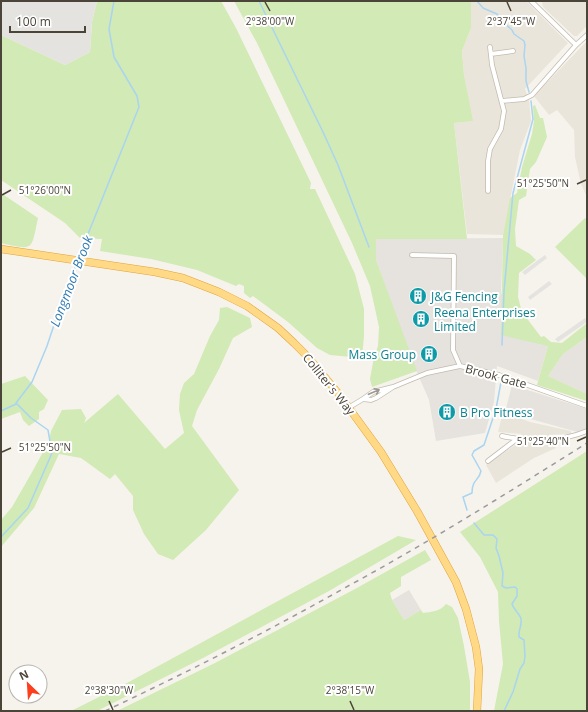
<svg xmlns="http://www.w3.org/2000/svg" width="588" height="712" font-family="'Open Sans',sans-serif">
	<style>
		.residential { fill: #eae5da }
		.industrial { fill: #e6e2dd }
		.green { fill: #d2eab5 }
		.parking { fill: #e5e3e0 }
		.lines { fill: none; stroke-linecap: round; stroke-linejoin: round }
		.stream { stroke: #a9d4f2; stroke-width: 1.5 }
		.minor-casing { stroke: #c2bbae; stroke-width: 5.5 }
		.trunk-casing { stroke: #e0a43c; stroke-width: 8 }
		.minor { stroke: #fff; stroke-width: 4 }
		.trunk { stroke: #ffd985; stroke-width: 7 }
		.rail { stroke: #9a9a9a; stroke-width: 1.5; stroke-dasharray: 5 5; stroke-linecap: butt }
		.oneway { stroke: #9c9892 }
		.ticks { fill: none; stroke: #4b4439; stroke-width: 1.5 }
		.labels { text-anchor: middle; dominant-baseline: central; stroke-width: 4; stroke-linejoin: round; paint-order: stroke }
		.culture-label { font-size: 12px; fill: #0d838f; stroke: #fff; text-anchor: start }
		.street-label { font-size: 12px; fill: #4b4439; stroke: #fff }
		.water-label { font-size: 13px; font-style: italic; fill: #2e7ab2; stroke: #fff }
		.ticks-label { font-size: 10px; text-anchor: middle; fill: #4b4439; stroke: #fff; stroke-width: 4; stroke-linejoin: round; paint-order: stroke }
	</style>
	<rect width="100%" height="100%" fill="#f6f3ec"/>
	<path class="residential" d="M471,1H526L568,43L525,89L529,100L531,121L520,150L503,235L467,234L454,123L472,121L464,75L462,51L471,28Z
		M543,1H587V26L577,36H574L543,7L542,2Z
		M587,41V197L581,184L575,157L574,130L557,110L549,115L534,96Z
		M503,412L530,422L571,431V434L550,435L556,448L534,458L496,483L486,465L521,441V434L498,432Z"/>
	<path class="industrial" d="M503,238L501,293L548,346L538,381L497,366L494,402L485,433L436,441L429,400L412,361L376,260V239Z
		M587,337V394L548,376L563,354Z
		M512,385L587,409V430L581,433L505,412Z
		M409,590L421,610L404,620L392,600Z"/>
	<path class="green" d="M97,1H221L236,28L311,183L310,189H315L355,274L364,309V336L362,358L330,355L317,348L288,322L253,296L250,298L244,293V286L239,284L236,286L197,270L151,259L100,251L102,239L80,238L65,223L1,180V35L65,65L90,52L92,22Z
		M234,1H471V28L462,51L464,75L473,121L454,123L467,239H376V260L417,371L372,387L370,379L374,357L378,346L379,327L370,286L352,243L257,43Z
		M535,105L540,118H543L547,137L536,162L530,169L526,196L519,200L515,229L516,246L530,254L536,260L519,273L518,297L522,312L541,337L544,336L551,342L562,343L587,323V337L563,354L548,376L587,394V401L537,385L548,346L501,335L503,235L510,198L517,193L522,167L532,134L534,121L533,106Z
		M1,193L38,218C31,250 35,251 1,243Z
		M585,218L587,220V279L555,247Z
		M227,307L250,318L252,327L233,338L219,369L197,410L192,426L239,490L206,530L173,560L158,554L144,534L133,510V496L115,474L110,479L81,458L59,454L34,508L1,547V520L12,507L31,474L49,441L51,431L62,410L81,409L86,418L84,423L118,394L165,449L184,433L179,410L180,394L184,383L194,374L210,336L219,320L220,308Z
		M25,376L48,400L44,409L39,412V419L29,426L23,420L20,412L1,419V384Z
		M587,451V711H494L503,664L499,621L498,592L480,557L460,532Z
		M398,536L416,540L329,591L203,658L97,711H71L127,683Z
		M425,550L431,560L401,577V586L390,593L392,600L404,620L421,610L423,613C431,612 441,611 446,604L452,607L458,618L464,646L470,682V711H117L215,663L355,589Z"/>
	<path class="parking" d="M1,1H97L92,22L90,52L65,65L1,35Z
		M545,255L547,258L525,275L522,272Z
		M549,281L552,284L530,300L528,297Z
		M585,318L587,322L558,342L555,339Z"/>
	<g class="lines">
		<path class="stream" d="M259,1L323,132L338,165L369,247
			M477,1L483,8L497,14L500,19L512,30L514,34L524,41L525,45L524,56L526,68V81L529,92
			M78,259L139,107L137,96L114,57L109,29L114,1
			M502,345L504,291L513,193L533,119L531,101
			M1,411L16,404
			M467,510L463,497L472,493C472,479 479,481 481,471L472,455L474,451L484,445L496,409L501,382
			M474,523L484,535H493L497,539L496,548L499,556L503,573L502,586L506,588L515,587L517,589V596L512,604C514,610 520,614 521,619C522,626 518,631 519,637L524,640L525,656L524,663L520,669L513,692L504,711
			M1,537L28,508L52,453L48,430L31,418L16,403L32,382L47,346L59,310L77,262"/>
		<g class="minor-casing">
			<path id="minor" d="M531,1L576,45
				M491,54L513,51
				M502,101L524,99L532,95L576,45L587,35
				M488,191V161L490,149L501,129L504,111L492,65L490,47
				M412,255L454,256L453,350L460,366
				M393,387L373,392L363,399L371,400L376,398L393,387L427,373L460,366L499,375L587,406
				M348,408L363,399
				M502,436C529,442 561,442 587,431
				M488,461L517,439"/>
		</g>
		<g class="trunk-casing">
			<path id="trunk" d="M1,249L155,272L183,278L219,292L247,306L278,328L294,343L307,356L338,393L381,452L417,511L456,582L466,609L476,647L479,669L477,711"/>
		</g>
		<use href="#minor" class="minor"/>
		<use href="#trunk" class="trunk"/>
		<path class="rail" d="M105,711C188,672 270,630 350,585C431,541 509,492 587,443"/>
	</g>
	<defs><path id="oneway-shaft" d="M-6 0H5M1.5-3L5.5 0L1.5 3" fill="none" stroke-width="1.6" stroke-linecap="round" stroke-linejoin="round"/></defs>
	<use class="oneway" href="#oneway-shaft" transform="translate(374 392) rotate(-23)"/>
	<path class="ticks" d="M265,2L270,11M507,2L511,11M577,184L586,180M2,195L11,190M577,441L586,437M2,452L11,448M109,701L113,710M350,701L354,710"/>
	<defs>
		<g id="building-disc" transform="scale(0.9)"><circle r="9.5" fill="#0f9aa8" stroke="#fff"/><path d="M-4-6H4V6H1V3H-1V6H-4ZM-2.5-4.3h1.7v1.8h-1.7ZM.8-4.3h1.7v1.8H.8ZM-2.5-1h1.7V.8h-1.7ZM.8-1h1.7V.8H.8Z" fill="#fff"/></g>
	</defs>
	<g fill-rule="evenodd">
		<use href="#building-disc" x="418" y="296"/>
		<use href="#building-disc" x="421" y="319"/>
		<use href="#building-disc" x="429" y="354"/>
		<use href="#building-disc" x="447" y="412"/>
	</g>
	<g class="labels">
		<g class="culture-label">
			<text x="431" y="296">J&amp;G Fencing</text>
			<text x="434" y="312">Reena Enterprises<tspan x="434" dy="14">Limited</tspan></text>
			<text x="416" y="354" text-anchor="end">Mass Group</text>
			<text x="460" y="412">B Pro Fitness</text>
		</g>
		<g class="street-label">
			<text transform="translate(496 376) rotate(15)">Brook Gate</text>
			<text transform="translate(329 384) rotate(51)">Colliter's Way</text>
		</g>
		<g class="water-label">
			<text transform="translate(71 281) rotate(-69)">Longmoor Brook</text>
		</g>
	</g>
	<g class="ticks-label">
		<text x="270" y="25">2°38'00"W</text>
		<text x="511" y="25">2°37'45"W</text>
		<text x="543" y="187">51°25'50"N</text>
		<text x="45" y="194">51°26'00"N</text>
		<text x="543" y="445">51°25'40"N</text>
		<text x="45" y="451">51°25'50"N</text>
		<text x="109" y="694">2°38'30"W</text>
		<text x="350" y="694">2°38'15"W</text>
	</g>
	<rect width="588" height="712" fill="none" stroke="#4b4439" stroke-width="4"/>
	<g transform="translate(28 684) rotate(335)"><circle r="19" fill="#ffffff" stroke="#b7b4b0"/>
	<path d="M0-3L7 15L0 10L-7 15Z" fill="#fc3f1d"/>
	<text y="-6" font-size="11" font-weight="bold" text-anchor="middle" fill="#4b4439">N</text>
	</g>
	<path d="M10 26v6h75v-6" fill="none" stroke="#4b4439" stroke-width="2"/>
	<text x="16" y="26" font-size="12" fill="#4b4439" stroke="#ffffff" stroke-width="3" paint-order="stroke">100 m</text>
</svg>
